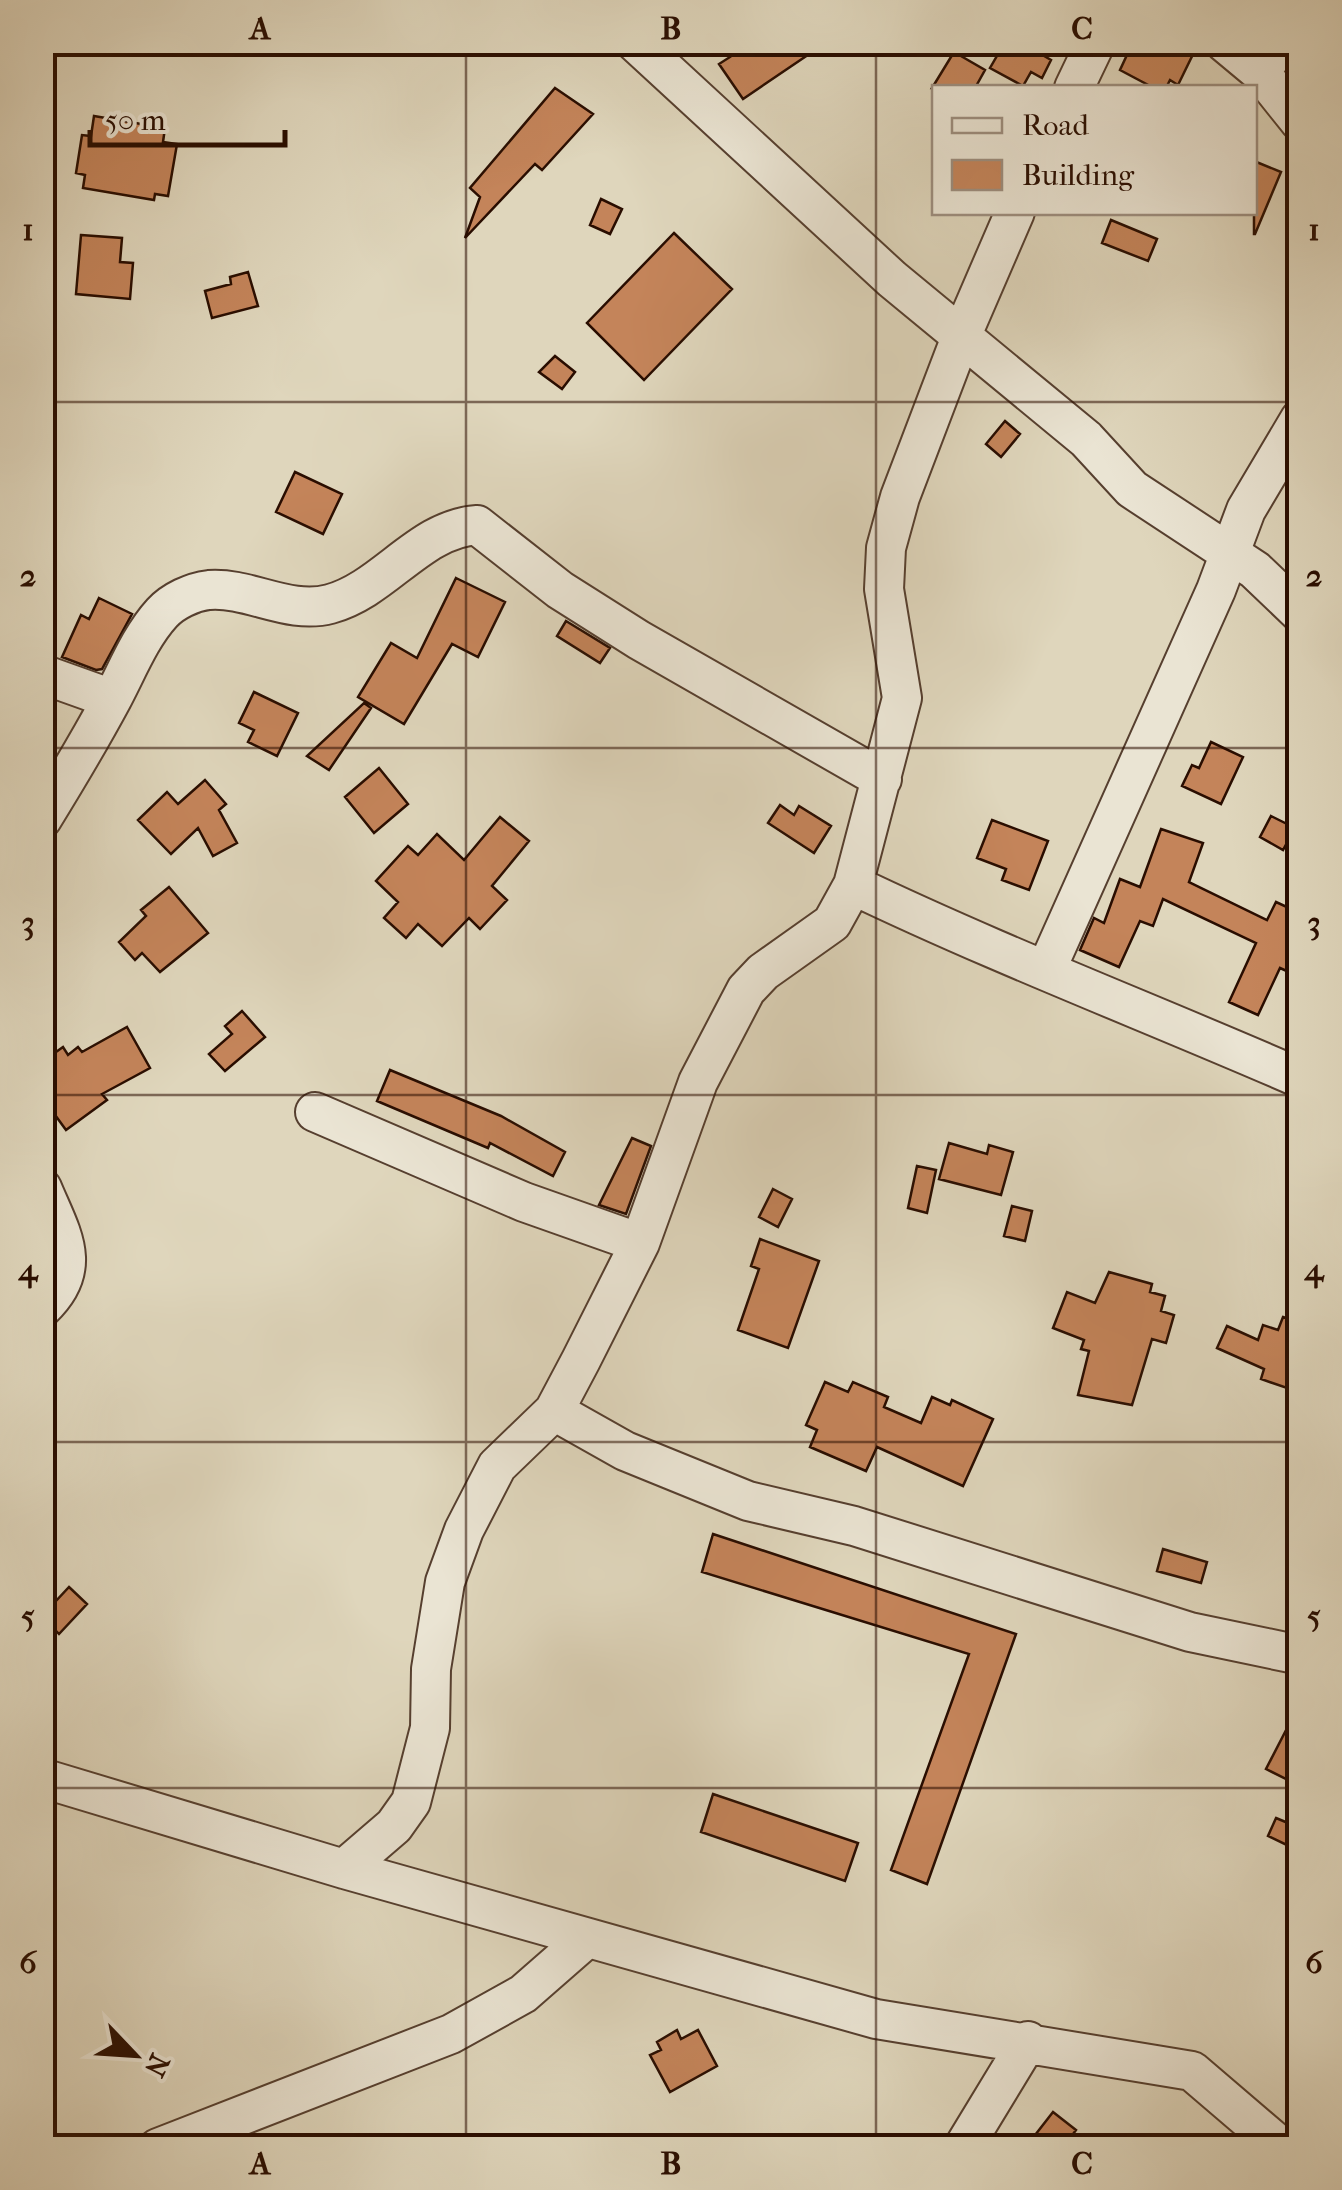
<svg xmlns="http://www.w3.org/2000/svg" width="1342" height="2190" font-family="'IM FELL French Canon',serif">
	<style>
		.building { fill: #c4845a; stroke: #290d00; stroke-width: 2.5 }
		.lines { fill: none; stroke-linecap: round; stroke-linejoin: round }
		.minor-casing { stroke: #563f2f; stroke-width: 42 }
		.minor { stroke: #eae4d3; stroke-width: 38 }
		.grid { fill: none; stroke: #290d00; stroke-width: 2.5; stroke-opacity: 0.55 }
		.neatline { fill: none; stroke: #290d00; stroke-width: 4 }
		.grid-label { font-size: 32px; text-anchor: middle; font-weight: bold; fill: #290d00 }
	</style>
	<rect width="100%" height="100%" fill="#dfd6bc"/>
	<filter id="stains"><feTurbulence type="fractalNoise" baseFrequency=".002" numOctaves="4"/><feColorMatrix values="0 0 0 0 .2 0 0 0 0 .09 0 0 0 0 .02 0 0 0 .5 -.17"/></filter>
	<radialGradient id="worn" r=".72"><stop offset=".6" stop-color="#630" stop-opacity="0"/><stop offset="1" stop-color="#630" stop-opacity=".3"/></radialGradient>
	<path class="building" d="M720,42H827L743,99L719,64L730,57Z
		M1005,42H1020L1051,60L1042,78L1031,72L1023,86L990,68Z
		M1133,42H1199L1178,85L1170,80L1166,88H1154L1120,70Z
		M954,52L985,70L975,88H932Z
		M555,88L593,114L542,170L535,164L465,238L480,197L470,188Z
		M94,116L165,128L163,142L177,144L168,196L155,194L154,200L83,188L85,175L76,173L82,135L91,136Z
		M1254,161L1281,172L1255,234H1254Z
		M601,199L622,209L610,234L590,225Z
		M1111,220L1157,239L1148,261L1102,243Z
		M674,233L732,289L644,380L587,323Z
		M81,235L122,238L120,262L133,263L130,299L76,294Z
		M248,272L258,306L212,318L205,291L231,284L230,277Z
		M555,356L575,372L562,389L539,372Z
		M1005,421L1020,434L1001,457L986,444Z
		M295,472L342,494L323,534L276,512Z
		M456,578L505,602L478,657L452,644L404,724L358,697L391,643L417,658Z
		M99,598L132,614L102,669L96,670L62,657L81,615L89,619Z
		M566,621L610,648L600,663L557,636Z
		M254,692L298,713L277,756L248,742L254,730L239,723Z
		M364,703L371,708L329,770L307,756Z
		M1211,742L1243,757L1221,804L1182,786L1192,765L1199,768Z
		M379,768L408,804L374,833L345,797Z
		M205,780L226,804L219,810L237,843L213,856L198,828L171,854L138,820L167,792L178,804Z
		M780,805L794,815L799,806L831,826L814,853L768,823Z
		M1271,816L1295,828L1283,850L1260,837Z
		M500,817L529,841L492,886L507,900L480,929L469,918L442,946L418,924L406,938L384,918L398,902L376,881L408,846L418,855L437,834L464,860Z
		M992,820L1048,841L1029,890L1002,880L1006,869L977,858Z
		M1161,829L1203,843L1189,882L1267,920L1276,902L1300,913V977L1280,968L1258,1015L1229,1002L1256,943L1163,899L1153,926L1140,921L1119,967L1080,950L1094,918L1104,923L1120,879L1140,887Z
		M169,887L208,933L160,972L142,953L135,960L119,942L146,916L141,910Z
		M242,1011L265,1037L225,1071L209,1054L232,1034L225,1026Z
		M127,1027L150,1068L102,1094L107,1100L66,1130L42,1097V1062L63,1047L68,1055L78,1047L82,1052Z
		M390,1070L501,1116L565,1152L553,1176L490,1143L488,1148L377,1101Z
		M632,1138L651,1146L626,1214L599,1205Z
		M949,1143L987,1154L989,1145L1013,1152L1001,1195L939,1179Z
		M917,1166L936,1170L927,1213L908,1208Z
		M773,1189L792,1199L778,1227L759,1217Z
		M1012,1206L1032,1211L1025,1241L1004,1236Z
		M760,1239L819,1261L788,1348L738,1330L759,1269L751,1266Z
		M1109,1272L1152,1284L1150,1292L1165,1296L1161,1311L1174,1315L1166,1343L1152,1339L1132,1405L1078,1395L1089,1351L1081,1349L1084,1340L1053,1328L1067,1292L1095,1303Z
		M1283,1317L1300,1323V1350L1287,1388L1261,1379L1264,1369L1217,1348L1227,1326L1258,1340L1263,1325L1278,1330Z
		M825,1382L848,1392L853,1382L888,1397L884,1407L921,1423L932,1397L950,1405L952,1400L993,1419L963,1486L877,1447L866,1471L810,1447L817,1430L806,1425Z
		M713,1534L1016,1634L927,1884L891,1870L969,1654L702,1572Z
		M1163,1549L1207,1562L1201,1583L1157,1571Z
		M69,1587L87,1604L59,1634L42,1616Z
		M1300,1703V1786L1266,1769Z
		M713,1794L858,1843L845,1881L701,1832Z
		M1276,1818L1300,1828L1291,1847L1268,1836Z
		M677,2030L681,2039L698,2030L717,2066L670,2092L650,2055L661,2050L657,2042Z
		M1053,2112L1076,2130L1063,2148H1025Z"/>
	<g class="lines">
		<g class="minor-casing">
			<path id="minor" d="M635,42L892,279L1086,439L1132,489L1255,570L1300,613
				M1224,42L1260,72L1300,122
				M1260,72L1282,42
				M1074,88L1096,42
				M42,674L112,699
				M42,819C66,780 90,740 112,699C127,671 140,637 162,613C173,601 192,592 209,590C250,587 288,615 330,604C385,589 419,529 477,525L560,590L639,640L882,779
				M853,885C999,955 1151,1013 1300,1078
				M1047,968L1216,590L1246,510L1300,419
				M315,1112L524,1202L640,1243
				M42,1188C61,1234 85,1267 42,1308
				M554,1411L625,1451L748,1501L854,1526L1190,1632L1300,1655
				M42,1778L344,1869L876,2019L1192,2071L1282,2148
				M344,1869L394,1826L411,1802L430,1728L431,1669L445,1582L464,1530L497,1466L554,1411L581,1360L640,1243L698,1082L746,990L763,972L832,923L853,885L902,698L884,589L886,548L900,497L961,337L1015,212
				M158,2148L451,2034L523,1994L587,1938
				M963,2148L1028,2041"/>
		</g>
		<use href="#minor" class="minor"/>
	</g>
	<path class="grid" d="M466,42V2148M876,42V2148M42,402H1300M42,748H1300M42,1095H1300M42,1442H1300M42,1788H1300"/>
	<rect width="1342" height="2190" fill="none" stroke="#dfd6bc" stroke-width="110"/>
	<rect x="932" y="85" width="325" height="130" fill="#eae4d3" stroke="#9d8e7f" stroke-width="2.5"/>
	<rect x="952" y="118" width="50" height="15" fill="#eae4d3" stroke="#9d8e7f" stroke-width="2.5"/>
	<text x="1022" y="135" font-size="30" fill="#290d00">Road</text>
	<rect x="952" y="160" width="50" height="30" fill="#c4845a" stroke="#9d8e7f" stroke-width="2.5"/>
	<text x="1022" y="185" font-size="30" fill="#290d00">Building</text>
	<g transform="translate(135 2055) rotate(115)" stroke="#eae4d3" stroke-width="8" paint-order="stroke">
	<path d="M0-8L18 38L0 25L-18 38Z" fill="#290d00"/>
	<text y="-15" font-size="28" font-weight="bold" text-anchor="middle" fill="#290d00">N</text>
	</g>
	<path d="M90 130v15h195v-15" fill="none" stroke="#290d00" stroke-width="5"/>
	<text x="105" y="130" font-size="30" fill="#290d00" stroke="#eae4d3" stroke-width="8" paint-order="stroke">50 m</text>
	<rect x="55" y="55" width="1232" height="2080" class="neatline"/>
	<g class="grid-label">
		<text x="260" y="39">A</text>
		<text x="671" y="39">B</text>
		<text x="1082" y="39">C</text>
		<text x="28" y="240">1</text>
		<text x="1314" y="240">1</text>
		<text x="28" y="586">2</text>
		<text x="1314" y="586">2</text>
		<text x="28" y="933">3</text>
		<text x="1314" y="933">3</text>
		<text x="28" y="1280">4</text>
		<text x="1314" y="1280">4</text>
		<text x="28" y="1626">5</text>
		<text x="1314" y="1626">5</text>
		<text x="28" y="1973">6</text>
		<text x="1314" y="1973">6</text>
		<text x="260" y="2174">A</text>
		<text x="671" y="2174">B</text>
		<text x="1082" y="2174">C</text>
	</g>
	<rect width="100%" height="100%" filter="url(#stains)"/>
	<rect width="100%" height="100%" fill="url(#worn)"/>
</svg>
